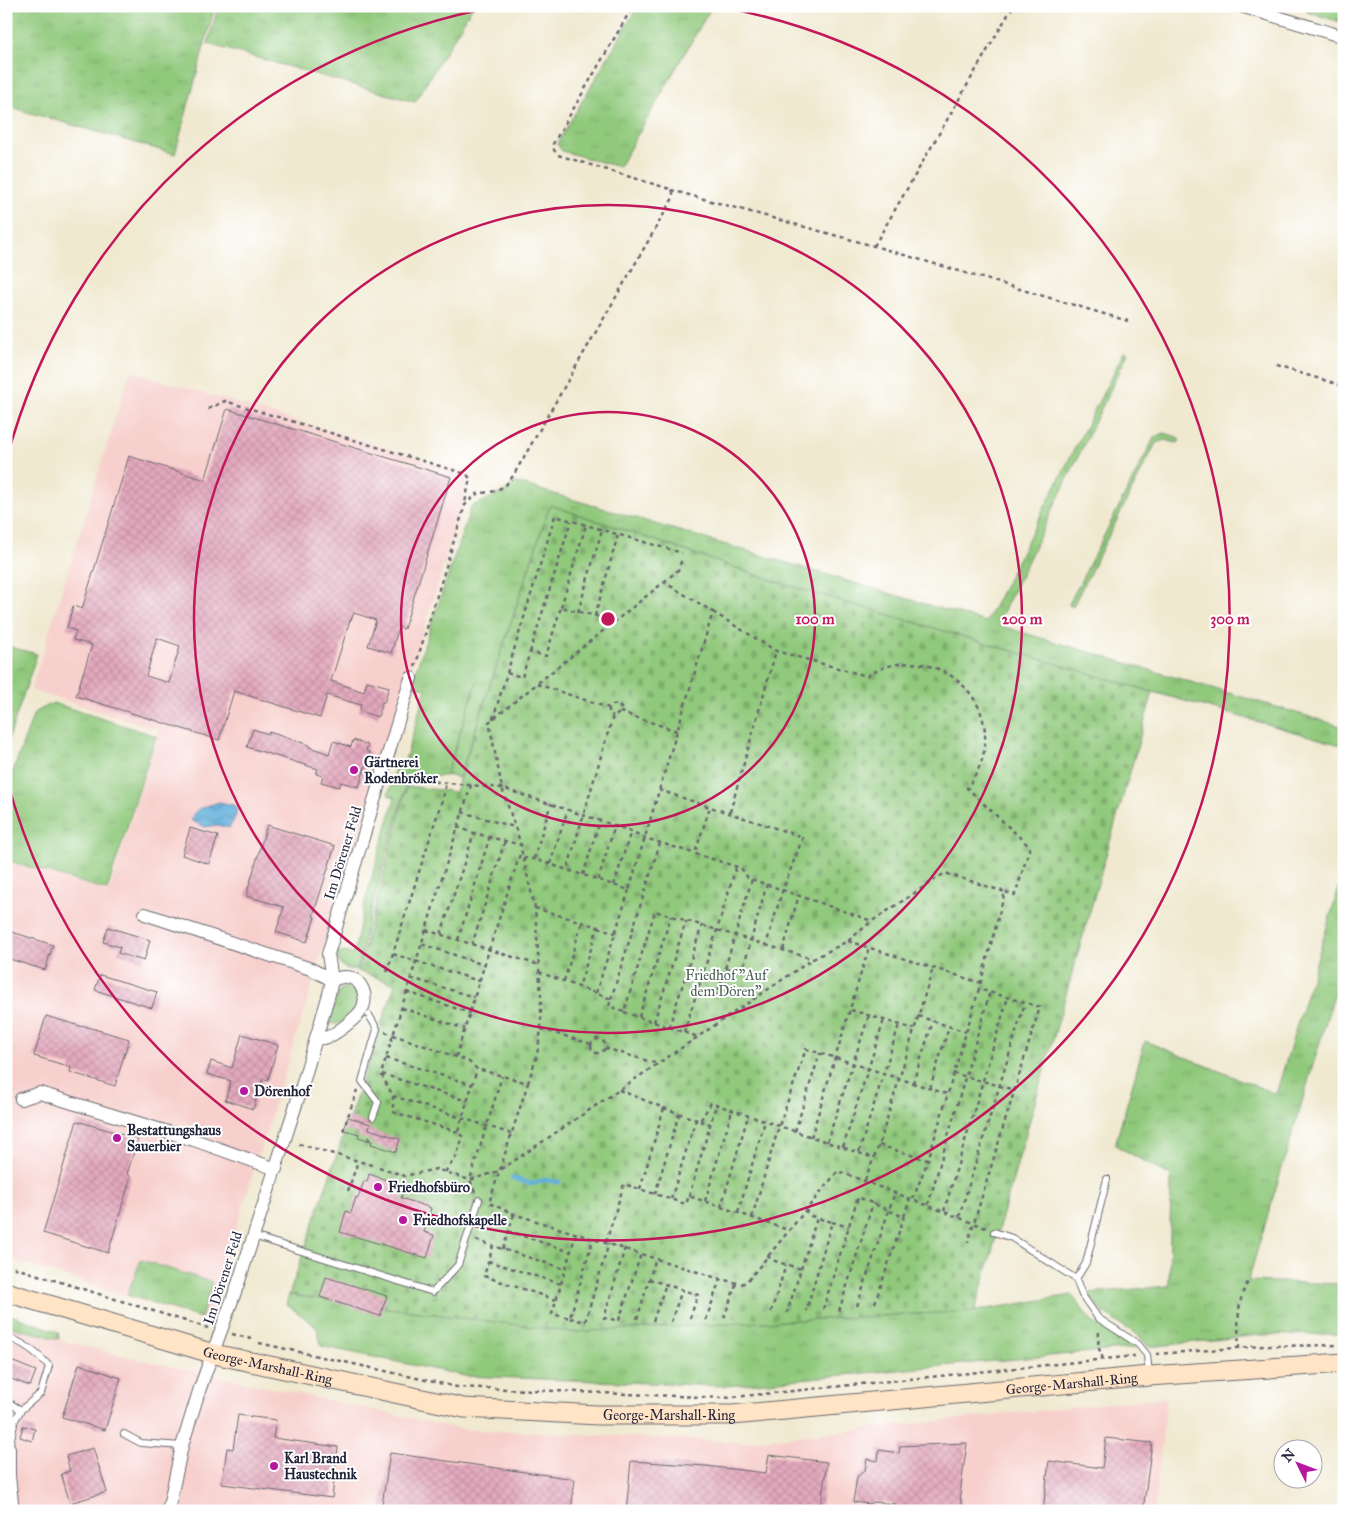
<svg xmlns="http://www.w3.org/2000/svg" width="1350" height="1517" font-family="'IM FELL Great Primer',serif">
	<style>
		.built { fill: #f7d0cd }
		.grass { fill: url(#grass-tufts); stroke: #59765c }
		.cemetery { fill: url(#cemetery-stones); stroke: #59765c }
		.water { fill: url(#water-waves); stroke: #42688b }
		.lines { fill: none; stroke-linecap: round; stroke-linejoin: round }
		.stream { stroke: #61afdb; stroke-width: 4.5 }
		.building { fill: url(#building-cross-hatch); fill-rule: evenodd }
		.service-casing { stroke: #6a686f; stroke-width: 8 }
		.minor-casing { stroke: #6a686f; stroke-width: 14 }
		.secondary-casing { stroke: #6a686f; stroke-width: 21 }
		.path { stroke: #6a686f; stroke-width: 2.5; stroke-dasharray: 4 4; stroke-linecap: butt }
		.service { stroke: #fff; stroke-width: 6 }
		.minor { stroke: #fff; stroke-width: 12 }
		.secondary { stroke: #ffe4c6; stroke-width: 19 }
		.ring { fill: none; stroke: #c2185b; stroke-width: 2.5 }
		.poi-dot { fill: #b5179e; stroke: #fff; stroke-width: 2 }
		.labels { text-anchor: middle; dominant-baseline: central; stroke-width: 4; stroke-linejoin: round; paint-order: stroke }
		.poi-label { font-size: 14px; font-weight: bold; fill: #22223b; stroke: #fff; text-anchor: start }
		.street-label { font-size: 14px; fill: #22223b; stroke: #fff }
		.park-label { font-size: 14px; fill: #485c52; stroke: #fff }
		.centre { fill: #c2185b; stroke: #fff; stroke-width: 2.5 }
		.ring-label { font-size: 15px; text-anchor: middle; font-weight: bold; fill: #c2185b; stroke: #fff; stroke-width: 4; stroke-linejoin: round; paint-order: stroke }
	</style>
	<defs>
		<pattern id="grass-tufts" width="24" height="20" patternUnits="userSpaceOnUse" patternTransform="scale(1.25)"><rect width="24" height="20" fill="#90c97c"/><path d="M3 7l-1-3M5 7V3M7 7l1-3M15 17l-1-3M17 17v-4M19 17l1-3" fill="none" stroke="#7cac6c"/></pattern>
		<pattern id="cemetery-stones" width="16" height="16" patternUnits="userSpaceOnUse" patternTransform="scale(1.25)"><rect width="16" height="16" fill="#90c97c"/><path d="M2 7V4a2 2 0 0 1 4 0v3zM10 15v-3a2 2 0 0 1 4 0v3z" fill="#7cac6c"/></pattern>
		<pattern id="water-waves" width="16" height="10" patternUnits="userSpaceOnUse" patternTransform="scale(1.25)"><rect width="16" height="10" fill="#61afdb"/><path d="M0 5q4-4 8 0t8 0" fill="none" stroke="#508eb3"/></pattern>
		<pattern id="building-cross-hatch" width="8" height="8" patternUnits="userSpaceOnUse" patternTransform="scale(1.25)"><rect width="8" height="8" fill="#e3a9bd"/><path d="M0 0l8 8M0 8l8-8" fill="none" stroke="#c291a3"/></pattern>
	</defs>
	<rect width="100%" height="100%" fill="#fff"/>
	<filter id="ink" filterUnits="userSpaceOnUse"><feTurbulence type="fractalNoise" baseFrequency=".02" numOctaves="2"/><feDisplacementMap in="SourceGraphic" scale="10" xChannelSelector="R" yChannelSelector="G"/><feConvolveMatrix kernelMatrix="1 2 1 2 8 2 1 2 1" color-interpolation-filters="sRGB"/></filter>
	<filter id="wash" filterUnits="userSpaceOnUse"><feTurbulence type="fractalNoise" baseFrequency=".0096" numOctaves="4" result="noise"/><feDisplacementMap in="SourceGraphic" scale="20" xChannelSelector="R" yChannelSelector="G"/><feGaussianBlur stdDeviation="1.12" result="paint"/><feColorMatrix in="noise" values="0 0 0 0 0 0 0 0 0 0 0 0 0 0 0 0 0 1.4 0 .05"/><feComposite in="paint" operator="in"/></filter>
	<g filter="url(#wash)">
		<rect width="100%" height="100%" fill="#f0e9d0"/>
		<path class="built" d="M130,371L472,474L207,1321L6,1258V861L109,892L159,730L31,690Z
			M6,1327L138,1359L461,1429L742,1442L1167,1397L1154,1511H6Z"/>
		<path class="grass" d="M6,6H215L175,154L6,106Z
			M218,6H473L415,102L208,44Z
			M638,6H712L619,167L562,151L557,144Z
			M1308,6H1344V23L1307,12Z
			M1124,352L1128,353L997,625L1344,727V746L1153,692L787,585L550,505L459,778L446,775L477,681L446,776H409L393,775L396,764H404L426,688L411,686L413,679L471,507L505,491L514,482L986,622Z
			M1164,433L1177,437L1180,441L1177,443L1165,440L1156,443L1073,606H1070L1069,604L1154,438Z
			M6,646L37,654L6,747Z
			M53,703L156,736L107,890L6,860V791L34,713Z
			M391,785L406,786L372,907L357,970C344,969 342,968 336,956L337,952L354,953L364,905L395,797L388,795Z
			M1344,871V962L1248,1281L1344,1284V1334L1259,1335L1149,1347L1139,1336L1103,1313L1087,1293L1169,1286L1171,1176L1115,1145L1145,1041L1276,1094Z
			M349,987L359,992V1005L348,1019L337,1024L329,1023L335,1001L341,989Z
			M141,1260L212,1282L201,1318L127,1295Z
			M289,1295L572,1332L975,1311L1072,1295L1092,1322L1126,1340L1135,1348L725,1386L465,1376L321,1346L317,1327L286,1304Z
			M6,1313L58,1332L59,1339L6,1326Z"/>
		<path class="cemetery" d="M550,505L786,585L1153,692L975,1311L572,1332L289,1295L395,984L358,971L407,786L455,792Z"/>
		<path class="water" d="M219,802L234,805L236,807C238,815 233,821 229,828L217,825L205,827L192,821C191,808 209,806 219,802Z"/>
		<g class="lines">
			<path class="stream" d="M512,1178L531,1184L545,1180L559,1182"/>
		</g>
		<g id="blocks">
			<path class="building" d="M227,409L451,477L404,629L399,627L391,653L368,646L376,620L354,613L351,620H350L331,681L364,692L367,681L389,687L384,703L382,702L378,717L359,711L361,705L327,695L320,718L234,691L219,740L76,696L92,645L73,640L76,631L67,628L73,606L82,609L129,456L205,480ZM157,638L180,646L169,683L146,676Z
				M253,729L268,734L269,732L309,745V747L329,754L333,741L351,747L353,740L368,745L366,751L370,752L359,787L341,782L339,787L321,782L323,776L316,774L318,769L247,747Z
				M267,825L335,846L313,916L315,917L307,942L276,932L284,907L246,896Z
				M190,828L218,836L209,864L182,855Z
				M108,927L150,940L144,961L118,953L120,947L103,942Z
				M6,930L53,945L45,970L6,958Z
				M100,975L157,992L152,1008L95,990Z
				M46,1016L83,1027L84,1026L129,1039L115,1086L70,1072L71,1067L34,1056Z
				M242,1034L278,1045L268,1080L263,1079L253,1109L225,1100L231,1081L207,1074L211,1061L232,1068Z
				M348,1117L370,1124L369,1129L400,1139L396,1152L371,1144L372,1141L358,1137L359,1134L344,1130Z
				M77,1121L138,1139L127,1174L131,1176L108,1253L43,1233Z
				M369,1174L398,1184L396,1188L404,1190L401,1198L431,1208L424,1232L434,1235L427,1258L340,1232L346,1211L351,1213L356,1197L358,1198L364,1181L367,1182Z
				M326,1277L387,1296L380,1316L320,1297Z
				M6,1359L36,1371L30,1386L6,1377Z
				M79,1364L121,1378L105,1430L62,1417Z
				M238,1415L276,1420L273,1438L338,1447L332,1498L222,1484L227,1448L233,1449Z
				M23,1426L35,1429L32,1441L20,1437Z
				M1106,1438L1152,1443L1143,1511H1043L1049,1461L1102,1468Z
				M967,1443L960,1494L962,1511H894L895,1504L874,1502L870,1504L853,1502L857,1477L865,1470L867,1459L878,1461L879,1450L899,1453L900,1446Z
				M93,1448L107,1492L70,1503L61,1474L70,1471L66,1456Z
				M390,1453L575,1479L571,1511H381Z
				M769,1455L827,1462L820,1511H626L631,1461L706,1466L766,1473Z"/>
		</g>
	</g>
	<g filter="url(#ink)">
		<use href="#blocks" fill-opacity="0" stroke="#6a686f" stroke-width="1"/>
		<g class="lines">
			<g class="service-casing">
				<path id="service" d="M369,1015L377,1029L362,1081L378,1102L373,1117
					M994,1232L1012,1238L1076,1279L1082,1295L1098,1318L1138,1344L1147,1355L1149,1374
					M253,1236L433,1292L458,1265L479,1200
					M1076,1279L1086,1263L1107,1179
					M6,1337C24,1342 37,1353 49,1366L41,1393L21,1410L15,1420L9,1448
					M6,1401L21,1410
					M124,1434L141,1443L182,1446"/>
			</g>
			<g class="minor-casing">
				<path id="minor" d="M1241,6L1344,37
					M145,914L311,969L332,980C336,979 340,977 344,977C360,976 368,994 363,1007C360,1016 333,1037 324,1038C321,1038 319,1037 316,1037
					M21,1099L40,1093L194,1140L276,1169
					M9,1448V1476L13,1511
					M168,1511L182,1446L200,1388L238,1284L302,1086L329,994L332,980L328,954L411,678"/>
			</g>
			<g class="secondary-casing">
				<g id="secondary">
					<path id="s1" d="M6,1292L214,1354L464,1408L598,1415H732L1149,1376L1344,1363"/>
				</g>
			</g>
			<path class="path" d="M671,190L874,246L1128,321
				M874,246L1013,6
				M1276,366L1344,386
				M208,409L225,401L466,474L470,478L465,503
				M664,582L678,570L682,559
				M561,607L586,525
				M578,612L602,530
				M713,612L776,651L867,676C918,642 989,680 985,743C984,760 977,774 967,788L1030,847L1015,895L1005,892
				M595,616L618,535
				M530,652L571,521
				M415,667L465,505L477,494L495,491L505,486L513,476L673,198V192L670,189L558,155L554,150L553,144L633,6
				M507,673L555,516L682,553
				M537,684L609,708L613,705L617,704L621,708C620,713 618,715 613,716L567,870
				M609,708V713L613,716
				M620,712L677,731
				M493,719L507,673L522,677L530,652L546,656L561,607L615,621
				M395,778L502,788L631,831L645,838L741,868L748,878L872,921
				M659,790L710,807
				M462,812L514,827
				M730,812L776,651
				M457,827L474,833L521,845
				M523,858L534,859L629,890L713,612L664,582L489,722L502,788L521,845V849L535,908L541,997V1029L537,1055L528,1083
				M534,859L551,803
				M550,864L568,809
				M583,875L600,820
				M598,880L615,825
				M614,885L631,831
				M535,908L598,927L579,987
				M598,927L615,933
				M426,930L539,965
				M441,934L474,833
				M458,940L490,836
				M848,941L981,983
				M422,944L484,965
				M472,945L505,841
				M766,945L813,959
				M783,950L799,895
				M393,954L479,981
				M726,968L742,972L767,884
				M387,972L443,797L446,782
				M539,972L611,999L609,1006L624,1012L655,911L766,945L783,889L803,837L710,807L695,853
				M411,978L474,997
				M564,981L582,922
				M698,990L717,995L752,879
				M407,992L470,1013
				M596,993L629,890
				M611,999L660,843
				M402,1008L465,1029
				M851,1010L914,1029
				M624,1012L698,1037
				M918,1016L966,1032
				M639,1017L671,916
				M654,1022L686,921
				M669,1027L702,925
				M541,1029L591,1044
				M385,1032L468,1061L477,1069L528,1083L489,1203L514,1214L720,1279L742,1284L750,1278L838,1171L986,1228
				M684,1032L717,930L736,867
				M591 1046a7 7 0 1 1 14 0a7 7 0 1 1-14 0Z
				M605,1048L658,1064
				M456,1057L489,950L521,851
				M386,1058L473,1085
				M953,1073L1015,1090
				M382,1074L467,1101
				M913,1083L933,1021
				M930,1088L949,1027
				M619,1090L664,1108L700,1121L711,1103L874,1158
				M393,1096L512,1134
				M700,1121L710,1124
				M343,1131L357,1090
				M795,1131L820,1053
				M458,1132L393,1112V1096L381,1074L471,785
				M811,1137L869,947
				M369,1141L370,1136
				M827,1142L869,1015
				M299,1144L372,1165
				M879,1145L927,1160
				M843,1147L884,1020
				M859,1152L899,1025
				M379,1167L405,1176L436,1169L470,1180L499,1171L813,959L848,941L872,921L945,873L1005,892L979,989
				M445,1172L456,1157L463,1137L458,1132L477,1069
				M865,1180L879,1145L933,968
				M640,1189L664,1108
				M348,1191L358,1161
				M475,1192L470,1180L502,1076
				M655,1194L679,1114
				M689,1196L716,1105
				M671,1199L696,1119
				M913,1199L928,1160L979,989L1040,1007L968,1242
				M705,1201L732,1111
				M928,1205L990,992
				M721,1207L748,1116
				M805,1210L811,1216L816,1217
				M944,1211L1008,997
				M738,1212L765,1121
				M752,1217L779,1126L806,1049L836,1058L947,1094
				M959,1217L1025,1003
				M832,1222L849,1227
				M508,1231L571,1252
				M576,1234L552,1314L570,1318L593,1239
				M476,1240L493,1246
				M606,1242L624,1184L686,1204L689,1196L788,1230
				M625,1248L604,1318L619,1320L641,1254
				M503,1249L514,1214
				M767,1256L775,1261L801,1269L787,1313
				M488,1261L561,1284
				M6,1265L208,1328
				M801,1269L817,1218L832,1222L806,1311
				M649,1279L698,1295L689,1321
				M556,1300L484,1276L493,1246L565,1269
				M875,1303L904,1217
				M857,1306L895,1192
				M823,1309L858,1197L904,1217L910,1198
				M839,1311L873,1203
				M771,1312L786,1265
				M570,1318L585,1322L609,1243
				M724,1318L736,1284
				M637,1319L656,1258
				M706,1320L720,1279
				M653,1321L666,1284
				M671,1322L682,1290
				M1099,1332L1098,1346L1103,1359
				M232,1334L251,1339
				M259,1343L457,1387L724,1398L1135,1356
				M1239,1349C1238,1327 1236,1301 1248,1282
				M1156,1354L1263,1346L1344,1345"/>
			<use href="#service" class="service"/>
			<use href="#minor" class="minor"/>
			<use href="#secondary" class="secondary"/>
		</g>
	</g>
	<g class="ring">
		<circle cx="608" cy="619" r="207"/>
		<circle cx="608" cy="619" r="414"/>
		<path d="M7 458A622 622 0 0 1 500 6M716 6A622 622 0 1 1 7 780"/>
	</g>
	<g class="poi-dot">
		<circle cx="354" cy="770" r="5"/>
		<circle cx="244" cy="1091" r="5"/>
		<circle cx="117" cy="1138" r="5"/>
		<circle cx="378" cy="1187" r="5"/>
		<circle cx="403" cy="1220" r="5"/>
		<circle cx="274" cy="1466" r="5"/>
	</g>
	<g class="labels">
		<g class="poi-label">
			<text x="364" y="762">Gärtnerei<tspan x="364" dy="16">Rodenbröker</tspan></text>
			<text x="254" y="1091">Dörenhof</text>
			<text x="127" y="1130">Bestattungshaus<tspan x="127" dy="16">Sauerbier</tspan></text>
			<text x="388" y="1187">Friedhofsbüro</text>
			<text x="413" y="1220">Friedhofskapelle</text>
			<text x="284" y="1458">Karl Brand<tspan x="284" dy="16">Haustechnik</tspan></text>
		</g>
		<g class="street-label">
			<text transform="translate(343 853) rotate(-73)">Im Dörener Feld</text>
			<text transform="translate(223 1278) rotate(-72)">Im Dörener Feld</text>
			<text stroke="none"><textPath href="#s1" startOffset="272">George-Marshall-Ring</textPath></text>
			<text stroke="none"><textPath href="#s1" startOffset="1082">George-Marshall-Ring</textPath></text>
			<text stroke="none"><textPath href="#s1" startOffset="678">George-Marshall-Ring</textPath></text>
		</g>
		<g class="park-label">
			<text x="726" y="975">Friedhof "Auf<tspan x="726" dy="16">dem Dören"</tspan></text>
		</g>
	</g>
	<circle cx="608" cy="619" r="8" class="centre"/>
	<g class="ring-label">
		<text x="815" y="624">100 m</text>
		<text x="1022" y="624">200 m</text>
		<text x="1230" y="624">300 m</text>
	</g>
	<rect width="1350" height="1517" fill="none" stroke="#fff" stroke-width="25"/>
	<g transform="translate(1298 1464) rotate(312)"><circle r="24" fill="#ffffff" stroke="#a7a7b1"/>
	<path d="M0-4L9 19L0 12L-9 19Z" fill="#b5179e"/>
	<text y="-8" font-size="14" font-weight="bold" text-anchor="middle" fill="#22223b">N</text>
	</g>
</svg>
